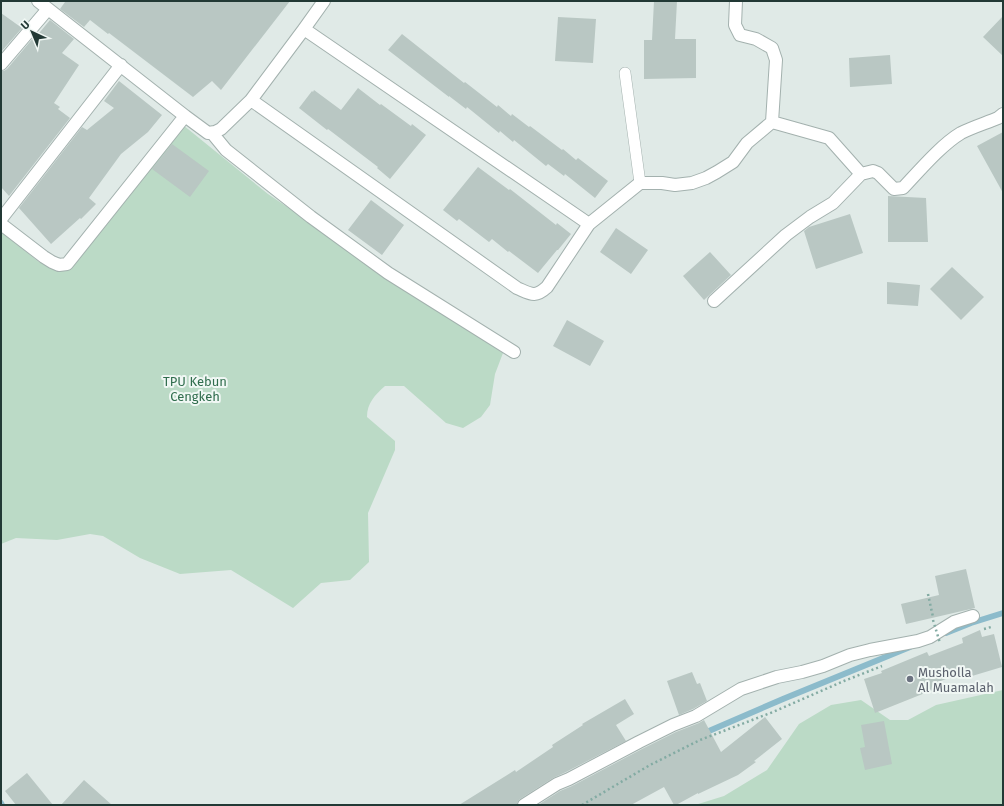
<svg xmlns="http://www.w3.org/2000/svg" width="1004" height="806" font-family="'Fira Sans',sans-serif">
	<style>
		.green { fill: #bbdac6 }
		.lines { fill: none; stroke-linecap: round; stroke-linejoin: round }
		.stream { stroke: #8cbbcb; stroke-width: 6 }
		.building { fill: #b9c7c3 }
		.service-casing { stroke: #a3b1ae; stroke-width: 12 }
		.minor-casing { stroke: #a3b1ae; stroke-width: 14 }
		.path { stroke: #83aba3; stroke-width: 2.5; stroke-dasharray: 2 3; stroke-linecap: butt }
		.service { stroke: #fff; stroke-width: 11 }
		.minor { stroke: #fff; stroke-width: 12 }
		.path-bridge { stroke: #83aba3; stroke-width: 2.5; stroke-dasharray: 2 3; stroke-linecap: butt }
		.worship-dot { fill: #6b7280; stroke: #f0f7f4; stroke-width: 1.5 }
		.labels { text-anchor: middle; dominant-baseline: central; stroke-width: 4; stroke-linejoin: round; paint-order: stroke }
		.park-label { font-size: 13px; fill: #306d4d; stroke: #f0f7f4 }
		.worship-label { font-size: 13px; fill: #5b616d; stroke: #f0f7f4; text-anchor: start }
	</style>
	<rect width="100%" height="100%" fill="#e0eae7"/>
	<path class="green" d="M183,125L268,194L503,353L495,374L490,405L481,417L463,428L446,423L404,386H385C375,395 367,403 367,417L395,441V450L368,513L369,562L350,580L321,583L293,608L231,570L180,574L140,558L103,536L90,534L57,540L16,538L1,544V232L39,262L67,271Z
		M1003,690V805H695L724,796L767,770L799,724L831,705L861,700L890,720H908L936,705Z"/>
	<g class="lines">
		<path class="stream" d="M946,633L971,623L1003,613
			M702,734L783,699L910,647
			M1,803L2,805"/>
	</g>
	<path class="building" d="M64,1H290L221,90L212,81L193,97L109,33L108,34L90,20L84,27L60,9L65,2Z
		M654,1H677L675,39H696V78L644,79V40H652Z
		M1,13L22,28L1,52Z
		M1003,16V56L983,37Z
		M558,17L596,19L593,63L555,61Z
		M50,20L74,39L62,53L79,65L54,103L60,107L58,109L70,118L9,196L1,187V71H4L7,69L34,37L35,38Z
		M402,34L464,83L465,82L497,107L498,105L511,116L512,114L529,127L530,126L562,150L563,149L576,160L578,158L608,181L595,198L565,174L564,176L548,164L546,166L514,140L513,142L500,131L499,133L467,107L466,109L449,96V97L388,50Z
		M890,55L892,84L850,87L849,58Z
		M119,81L162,115L148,132L121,154L89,198L96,204L81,219L80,218L51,244L19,208L82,127L87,130L114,108L104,101Z
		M358,88L380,105L381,104L411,126L412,124L426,135L390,179L377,168L378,167L328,129L327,130L299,108L312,91L313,92L314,90L341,110Z
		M1003,132V193L977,146Z
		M172,144L209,171L190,197L152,169Z
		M478,167L509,190L510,189L556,225L557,223L571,234L558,250H557L538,273L509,251L508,252L492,239L489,242L459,219L457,221L443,210Z
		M888,196L926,198L928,242H888Z
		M371,200L404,225L382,255L348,230Z
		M850,214L863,253L816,269L804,231L809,227Z
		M616,228L648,250L631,274L600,252Z
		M710,252L731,275L704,300L683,276Z
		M952,267L984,297L961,320L930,289Z
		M887,282L920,285L918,306L887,304Z
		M567,320L604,341L590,366L553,346Z
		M966,569L975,608L906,624L901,604L939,595L935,576Z
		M980,630L982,637L994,634L1002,667L972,676L970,670L938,682L940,687L875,713L864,679L882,673L881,671L927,652L929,656L963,643L962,638Z
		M692,672L697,684L700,683L707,701L693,709L679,715L667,681Z
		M625,699L634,714L616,725L626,741L566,772L553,778L520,799L518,801L517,805H459L515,770L516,772L553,747L552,745L583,725L582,724Z
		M765,717L782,739L754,761L756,762L738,775L698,794V793L676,805H674L664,787L631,805H538L560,791L572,786L642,749L676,732L699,723L704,720L721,752Z
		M884,721L892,764L865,770L860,748L865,747L861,725Z
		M27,773L53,805H16L5,791Z
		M84,780L112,805H61Z"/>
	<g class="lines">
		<g class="service-casing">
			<path id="service" d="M625,73L640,183"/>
		</g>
		<g class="minor-casing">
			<path id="minor" d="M38,1L185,116L208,133L215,132L221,129L251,100L304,29L324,1
				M1,64L48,9
				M251,100L517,288C531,294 535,298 547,287L589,224L304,29
				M772,122L829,138L861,174
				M212,133L226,150L311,217L388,273L514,352
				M1,219L121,65
				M1,224L44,257L52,262L59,265L67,264L185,116
				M589,224L640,183H662L675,185L692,183L706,178L717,172L733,162L747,143L772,122L776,60L772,48L756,39L740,35L735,25L736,1
				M714,301L786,235L810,217L833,203L861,174L873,171L878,173L894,189L903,188C919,171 941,145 961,133C973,127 986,123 998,118L1003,114
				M524,805L557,784L569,779L639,742L673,725L696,716L741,689L777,677L802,672L823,666L850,655L870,650L918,641L930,637L954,622L973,616"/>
		</g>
		<path class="path" d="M928,594L933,617
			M984,629L991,627
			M582,805L650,765L700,740L773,712L844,681L882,666"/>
		<use href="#service" class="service"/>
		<use href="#minor" class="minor"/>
		<path class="path-bridge" d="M933,620L940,643"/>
	</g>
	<circle class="worship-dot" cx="910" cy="679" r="4"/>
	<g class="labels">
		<g class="park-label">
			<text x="195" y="381">TPU Kebun<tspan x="195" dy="15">Cengkeh</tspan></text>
		</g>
		<g class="worship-label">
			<text x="918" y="672">Musholla<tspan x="918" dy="15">Al Muamalah</tspan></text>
		</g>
	</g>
	<rect width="1004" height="806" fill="none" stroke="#223935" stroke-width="4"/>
	<g transform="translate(32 32) rotate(316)" stroke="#f0f7f4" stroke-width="3" paint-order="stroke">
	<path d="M0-3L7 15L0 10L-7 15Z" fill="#223935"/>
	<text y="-6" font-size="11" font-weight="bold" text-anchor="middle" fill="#223935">U</text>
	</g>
</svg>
